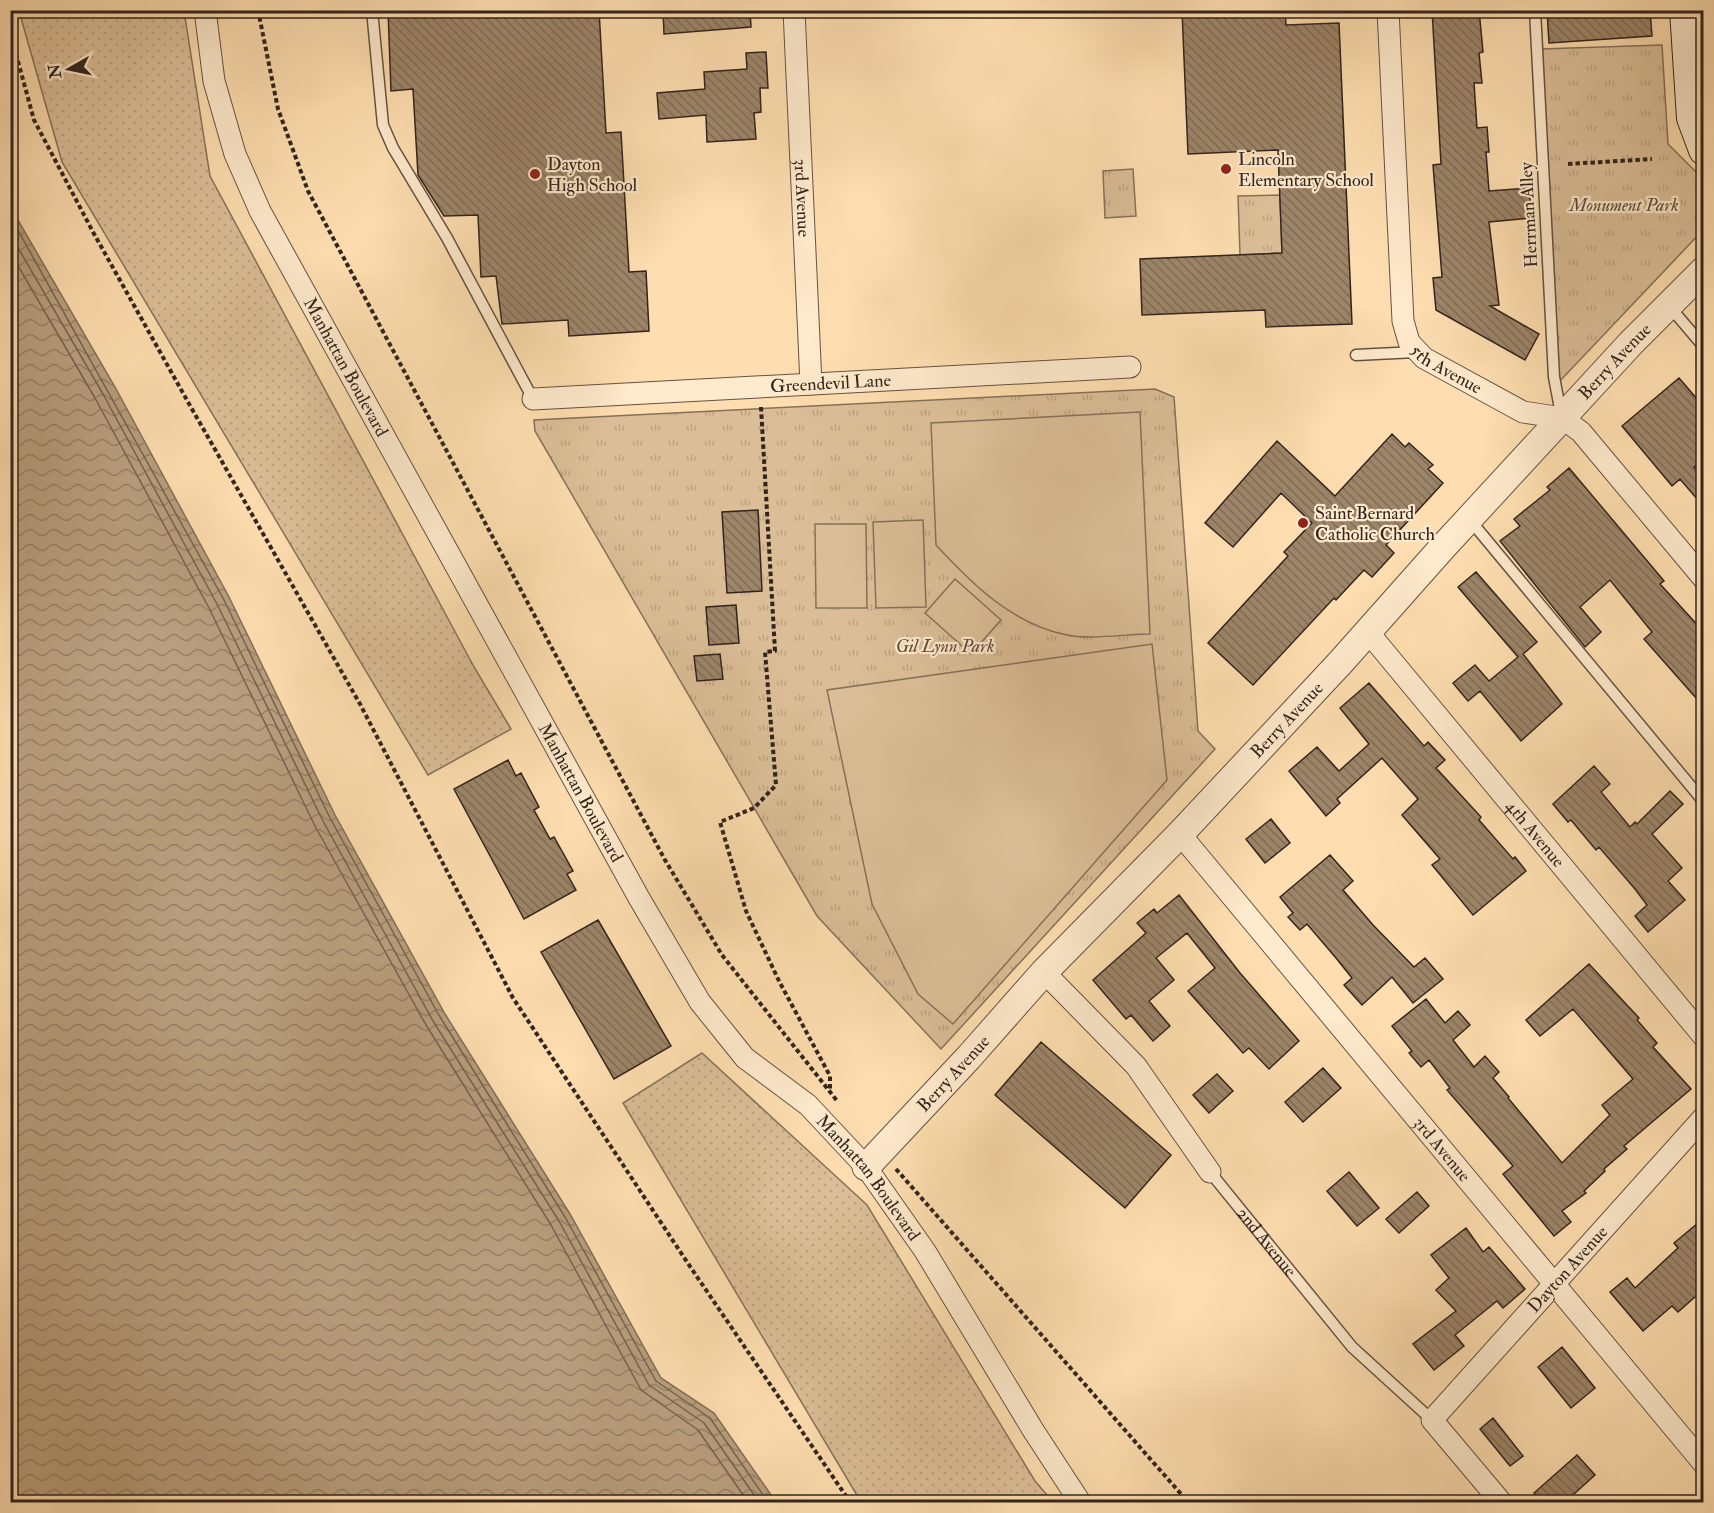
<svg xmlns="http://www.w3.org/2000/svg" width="1714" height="1513" font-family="'IM FELL Double Pica',serif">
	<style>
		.grass { fill: url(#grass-dots); stroke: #87715a; stroke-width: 1.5 }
		.park { fill: url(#park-tufts); stroke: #87715a; stroke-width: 1.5 }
		.pitch { fill: #dbbe97; stroke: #87715a; stroke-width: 1.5 }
		.water { fill: url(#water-waves); stroke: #836e57; stroke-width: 1.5 }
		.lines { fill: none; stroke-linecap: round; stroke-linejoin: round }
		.shore { stroke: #76624e; stroke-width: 1.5 }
		.building { fill: url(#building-back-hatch); stroke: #33241d; stroke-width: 1.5 }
		.service-casing { stroke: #665242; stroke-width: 13 }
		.minor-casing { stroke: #665242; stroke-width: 23 }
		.tertiary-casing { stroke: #665242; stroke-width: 29 }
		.secondary-casing { stroke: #33241d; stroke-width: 32 }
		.path { stroke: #33241d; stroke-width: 4; stroke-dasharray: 4.5 3; stroke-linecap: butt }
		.service { stroke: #feeacc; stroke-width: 10 }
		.minor { stroke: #feeacc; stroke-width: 21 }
		.tertiary { stroke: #feeacc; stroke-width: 27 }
		.secondary { stroke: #feeacc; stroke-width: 30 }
		.poi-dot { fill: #8f2418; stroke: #feeacc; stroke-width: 2 }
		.labels { text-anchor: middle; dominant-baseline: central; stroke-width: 4.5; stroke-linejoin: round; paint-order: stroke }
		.poi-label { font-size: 18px; fill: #33241d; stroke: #feeacc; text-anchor: start }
		.street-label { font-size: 18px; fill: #33241d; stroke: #feeacc }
		.park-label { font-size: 18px; font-style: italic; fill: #5d4a3c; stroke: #feeacc }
	</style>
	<defs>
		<pattern id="grass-dots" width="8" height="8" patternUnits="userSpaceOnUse" patternTransform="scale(1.5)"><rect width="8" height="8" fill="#dbbe97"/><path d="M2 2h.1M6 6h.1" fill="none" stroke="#bca382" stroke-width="1.8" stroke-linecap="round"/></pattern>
		<pattern id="park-tufts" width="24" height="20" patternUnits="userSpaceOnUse" patternTransform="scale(1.5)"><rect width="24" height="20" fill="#dbbe97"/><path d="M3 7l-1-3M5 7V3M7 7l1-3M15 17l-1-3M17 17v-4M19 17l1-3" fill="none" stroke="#bca382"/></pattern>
		<pattern id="water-waves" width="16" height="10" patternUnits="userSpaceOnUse" patternTransform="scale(1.5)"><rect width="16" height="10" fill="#b99f7e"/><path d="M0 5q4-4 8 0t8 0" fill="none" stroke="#978167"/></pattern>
		<pattern id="building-back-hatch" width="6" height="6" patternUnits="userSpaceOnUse" patternTransform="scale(1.5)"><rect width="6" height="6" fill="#9d8569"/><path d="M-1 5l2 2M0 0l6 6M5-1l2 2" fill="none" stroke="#816d56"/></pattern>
	</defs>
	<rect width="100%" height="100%" fill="#fedeb0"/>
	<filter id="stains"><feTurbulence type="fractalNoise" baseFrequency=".00333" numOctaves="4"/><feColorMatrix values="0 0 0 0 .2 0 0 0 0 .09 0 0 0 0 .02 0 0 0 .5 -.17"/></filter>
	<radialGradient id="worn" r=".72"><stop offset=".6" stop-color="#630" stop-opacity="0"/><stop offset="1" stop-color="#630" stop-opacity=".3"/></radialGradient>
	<path class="grass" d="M19,11H184L210,176L474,667L511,729L428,775L62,162Z
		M702,1053L867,1205L1035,1481L1053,1502H861L623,1103Z"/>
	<path class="park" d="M1662,45L1668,144L1703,179V230L1558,383L1541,49Z
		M1133,169L1136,216L1105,218L1103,171Z
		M1280,195L1282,253L1240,255L1238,196Z
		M1155,389L1174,397L1198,731L1215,749L941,1049L817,916L535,431L534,420Z"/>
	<path class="pitch" d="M1140,412L1150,634C1127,634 1087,640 1067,635C1012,624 972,584 936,545L931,423Z
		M923,520L926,607L876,608L873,522Z
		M815,524H866L867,608H816Z
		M955,579L1001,620L971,654L925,613Z
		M1152,644L1167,780L953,1024L918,994L872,904L827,690Z"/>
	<path class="water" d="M10,201L19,222L115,387L229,597L335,815L445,1014L570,1214L661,1378L714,1413L776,1502H11Z"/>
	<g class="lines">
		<path class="shore" d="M10,216L224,600L330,818L440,1017L565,1217L656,1381L710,1418L768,1502
			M10,234L103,394L217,604L323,821L433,1021L559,1221L649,1385L704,1423L759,1502
			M10,252L95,398L209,608L315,826L426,1025L551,1225L641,1390L698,1430L748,1502"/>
	</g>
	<path class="building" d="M388,10H599L606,133L621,132L629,272L646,271L649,331L569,336L568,320L502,324L496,276L481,277L478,215L444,216L418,175L413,89L391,91Z
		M663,10H750L751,27L664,34Z
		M1182,10H1285L1286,25L1339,23L1352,324L1266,327L1265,310L1142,315L1140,259L1282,253L1278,150L1188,154Z
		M1432,10H1479L1483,52L1479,53L1482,83H1474L1477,128L1487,127L1489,152H1486L1489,191L1529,188L1532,218L1489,222L1499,305L1490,306L1539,334L1525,360L1436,310L1433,278L1442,277L1433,165L1441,164Z
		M1547,10H1650L1652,36L1549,43Z
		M766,52L768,88H760L761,112L754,113L756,139L707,142L706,115L659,119L657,93L705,89L704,72L747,69L746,53Z
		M1679,378L1704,407V459L1694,467L1704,478V507L1680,479L1672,486L1622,426Z
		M1392,434L1405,447L1409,443L1433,465L1428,469L1443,483L1386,545L1394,553L1372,577L1364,570L1336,600L1334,598L1253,685L1208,643L1288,556L1284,552L1312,523L1281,493L1233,547L1205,523L1277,441L1335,496Z
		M1569,468L1664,581L1660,584L1704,632V707L1644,639L1652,632L1610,580L1580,607L1601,632L1585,647L1500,541L1520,526L1514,519L1550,490L1547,487Z
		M758,510L762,591L727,593L722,512Z
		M1476,572L1537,642L1523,654L1562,704L1521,741L1480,691L1468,701L1453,683L1475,665L1489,681L1518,657L1458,587Z
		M736,605L739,643L709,645L706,607Z
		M720,654L723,679L697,681L694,656Z
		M1369,683L1424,746L1428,742L1445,760L1436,768L1481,817L1479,820L1513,859L1515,857L1526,871L1473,915L1432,865L1440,859L1402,815L1418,799L1382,758L1337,799L1340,803L1326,816L1289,771L1317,747L1339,771L1369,744L1340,708Z
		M508,760L516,776L521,773L539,807L534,810L550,839L554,837L573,871L567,874L576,890L524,919L454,789Z
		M1594,766L1610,784L1601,792L1630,827L1635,822L1637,824L1670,791L1683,804L1652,834L1682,868L1668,881L1685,900L1648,932L1635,916L1647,905L1635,889L1599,847L1596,850L1571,820L1568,822L1553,804Z
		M1271,819L1290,843L1265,863L1246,839Z
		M1330,855L1353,881L1343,890L1373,925L1414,967L1425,958L1443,979L1413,1003L1392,977L1362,1005L1344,985L1352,978L1336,958L1307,924L1300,930L1288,917L1293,913L1280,897Z
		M1179,895L1240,973L1299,1041L1269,1069L1249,1048L1243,1053L1188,991L1215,968L1187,933L1156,958L1174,980L1149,1001L1170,1026L1153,1041L1131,1015L1126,1019L1093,980L1146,933L1137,923L1154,909L1157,913Z
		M598,920L671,1046L614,1079L541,952Z
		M1589,964L1639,1018L1637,1020L1657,1043L1653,1047L1691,1089L1624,1146L1627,1149L1604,1169L1605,1171L1584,1191L1586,1193L1562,1211L1571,1222L1554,1236L1503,1174L1513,1166L1447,1090L1450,1088L1429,1060L1421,1067L1409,1053L1412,1051L1392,1026L1426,999L1445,1023L1458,1011L1470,1025L1453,1040L1474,1067L1485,1056L1499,1072L1493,1078L1509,1097L1508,1098L1562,1163L1610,1115L1602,1105L1633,1079L1573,1009L1540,1036L1526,1020Z
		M1041,1042L1171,1155L1125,1208L995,1095Z
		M1323,1068L1341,1088L1303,1122L1285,1102Z
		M1217,1074L1233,1091L1209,1113L1193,1095Z
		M1349,1172L1379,1208L1357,1226L1327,1191Z
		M1417,1192L1429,1206L1399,1233L1386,1219Z
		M1704,1218V1289L1678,1312L1672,1306L1643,1331L1610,1292L1627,1278L1635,1288L1678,1248L1674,1243Z
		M1466,1228L1483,1252L1489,1247L1525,1289L1503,1308L1497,1301L1455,1335L1464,1346L1434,1370L1413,1344L1456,1311L1436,1290L1449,1278L1431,1255Z
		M1562,1347L1595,1388L1571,1408L1538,1367Z
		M1493,1418L1523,1456L1510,1466L1480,1429Z
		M1577,1455L1595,1475L1564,1503H1542L1534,1493Z"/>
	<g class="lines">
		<g class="service-casing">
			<g id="service">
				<path d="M372,10L383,125L393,148L447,238L533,399"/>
				<path d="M1535,10L1554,377L1561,414"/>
				<path d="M1670,307L1704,347"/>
				<path d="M1356,355L1416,352"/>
				<path d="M1470,520L1704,802"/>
				<path id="s1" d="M1210,1172L1352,1347L1432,1420"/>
			</g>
		</g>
		<g class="minor-casing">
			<g id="minor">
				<path id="s2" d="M205,10L214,81L235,154L260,211L639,898L700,1002L745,1058L808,1105L866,1167L925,1251L1033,1430L1080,1502"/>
				<path id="s3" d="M794,10L811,384"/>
				<path id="s4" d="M1388,10L1403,321L1409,342L1424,358L1523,412L1562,418L1581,432L1704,579"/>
				<path id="s5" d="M533,399L1130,367"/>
				<path id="s6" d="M1368,632L1704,1037"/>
				<path id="s7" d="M1180,834L1704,1464"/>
				<path d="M1044,972L1136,1066L1210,1172"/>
				<path id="s8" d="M1501,1502L1432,1420L1704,1117"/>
			</g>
		</g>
		<g class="tertiary-casing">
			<g id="tertiary">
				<path id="s9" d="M866,1167L969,1057L1044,972L1180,834L1340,663L1443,547L1631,343L1704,270"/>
			</g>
		</g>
		<g class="secondary-casing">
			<path id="secondary" d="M1685,10L1692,118L1704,150"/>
		</g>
		<path class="path" d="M258,10L278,109L308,191L665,860L722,955L838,1102
			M10,32L34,120L93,232L188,402L360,704L513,998L687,1262L850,1502
			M1568,164L1652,159
			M761,407L775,651L765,652L776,785L754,808L720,822L746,911L779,981L830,1076V1092
			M896,1169L1188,1502"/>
		<use href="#service" class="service"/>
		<use href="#minor" class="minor"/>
		<use href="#tertiary" class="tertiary"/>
		<use href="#secondary" class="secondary"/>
	</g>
	<g class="poi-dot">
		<circle cx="1226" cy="169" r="6"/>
		<circle cx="535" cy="174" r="6"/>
		<circle cx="1303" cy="523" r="6"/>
	</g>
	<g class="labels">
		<g class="poi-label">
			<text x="1238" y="159">Lincoln<tspan x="1238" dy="21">Elementary School</tspan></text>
			<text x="547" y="164">Dayton<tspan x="547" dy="21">High School</tspan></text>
			<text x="1315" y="513">Saint Bernard<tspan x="1315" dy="21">Catholic Church</tspan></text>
		</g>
		<g class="street-label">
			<text stroke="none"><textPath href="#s3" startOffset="188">3rd Avenue</textPath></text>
			<text transform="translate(1529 215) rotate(-93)">Herrman Alley</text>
			<text stroke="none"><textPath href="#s9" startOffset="1100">Berry Avenue</textPath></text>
			<text stroke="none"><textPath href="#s4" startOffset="380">5th Avenue</textPath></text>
			<text stroke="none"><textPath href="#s2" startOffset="388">Manhattan Boulevard</textPath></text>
			<text stroke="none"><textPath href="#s5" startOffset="298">Greendevil Lane</textPath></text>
			<text stroke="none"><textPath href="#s9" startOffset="614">Berry Avenue</textPath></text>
			<text stroke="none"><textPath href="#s2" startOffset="874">Manhattan Boulevard</textPath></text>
			<text stroke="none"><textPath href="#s6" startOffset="262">4th Avenue</textPath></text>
			<text stroke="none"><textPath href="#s9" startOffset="128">Berry Avenue</textPath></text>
			<text stroke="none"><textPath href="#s7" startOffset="410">3rd Avenue</textPath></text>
			<text stroke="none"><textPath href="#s2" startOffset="1360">Manhattan Boulevard</textPath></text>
			<text stroke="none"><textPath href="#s1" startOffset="90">2nd Avenue</textPath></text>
			<text stroke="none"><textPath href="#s8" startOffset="310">Dayton Avenue</textPath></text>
		</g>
		<g class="park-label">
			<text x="1624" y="205">Monument Park</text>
			<text x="945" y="646">Gil Lynn Park</text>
		</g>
	</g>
	<rect width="1714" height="1513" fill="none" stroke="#fedeb0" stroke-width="36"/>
	<rect x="12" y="12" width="1690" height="1489" fill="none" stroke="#33241d" stroke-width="3"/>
	<rect x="18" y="18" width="1678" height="1477" fill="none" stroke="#33241d" stroke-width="1.5"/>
	<g transform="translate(69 69) rotate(261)" stroke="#feeacc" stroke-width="4.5" paint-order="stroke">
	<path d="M0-4.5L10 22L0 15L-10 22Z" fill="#33241d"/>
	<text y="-9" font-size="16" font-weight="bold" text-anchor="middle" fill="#33241d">N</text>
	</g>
	<rect width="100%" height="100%" filter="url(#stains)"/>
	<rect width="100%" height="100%" fill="url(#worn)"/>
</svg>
